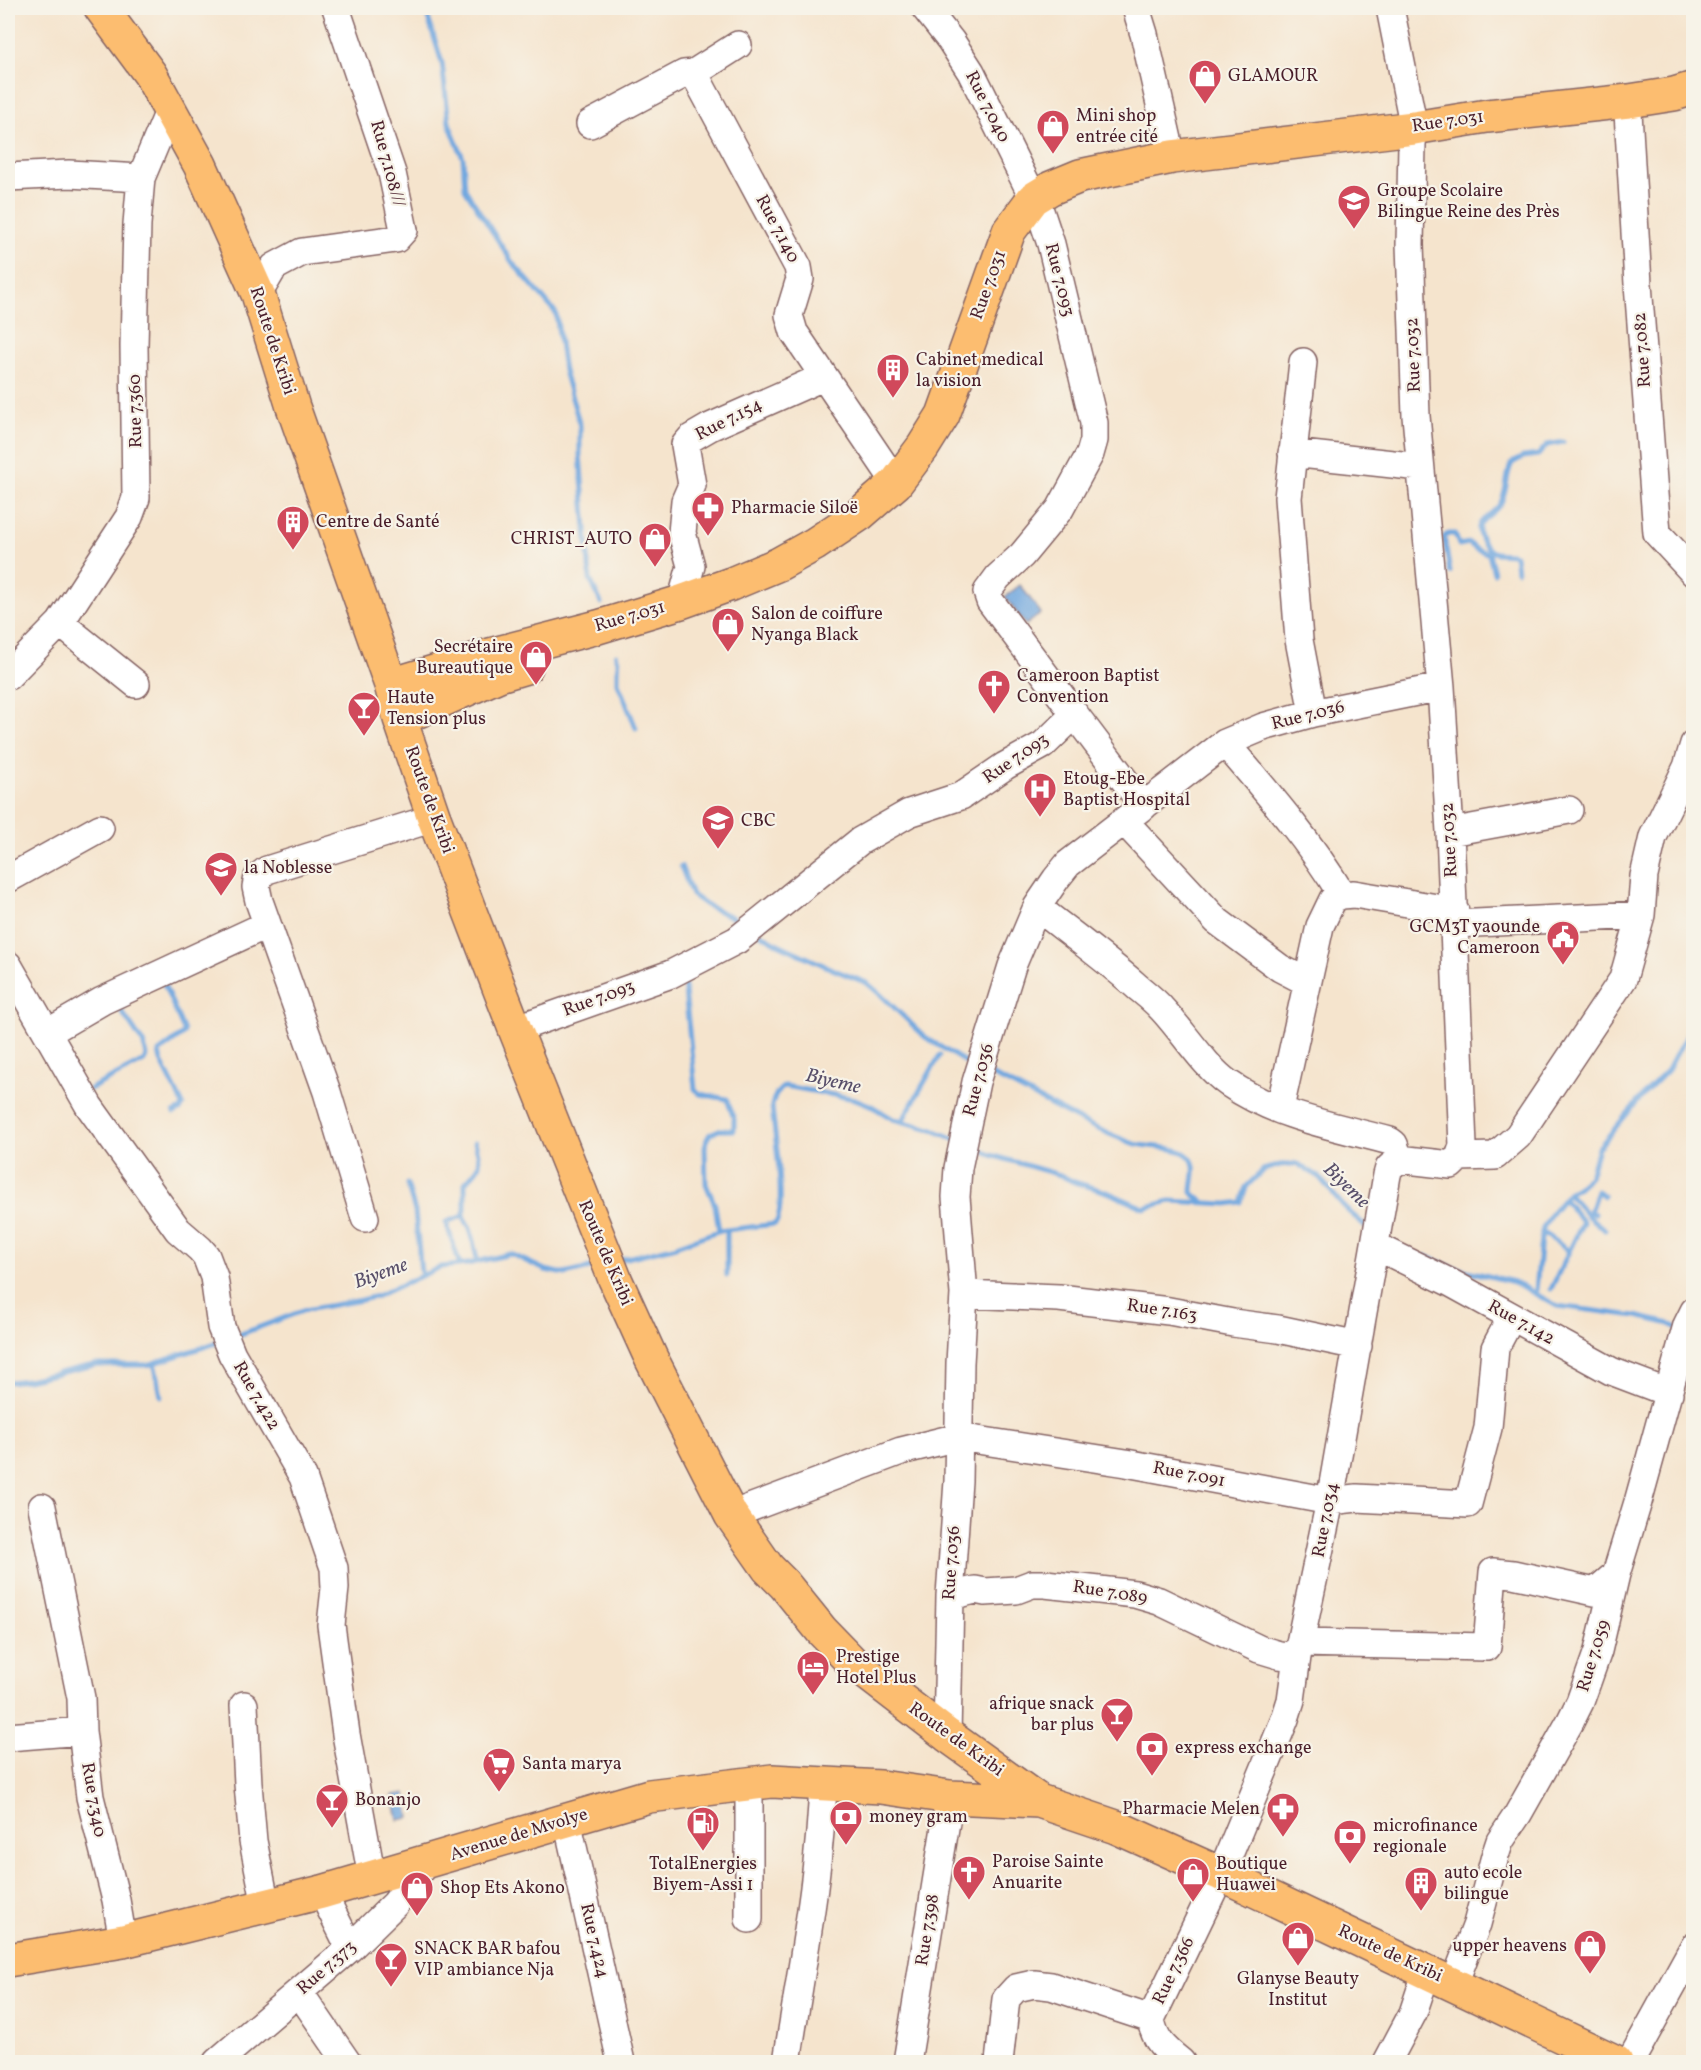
<svg xmlns="http://www.w3.org/2000/svg" width="1701" height="2070" font-family="Vollkorn,serif">
	<style>
		.water { fill: #71a7df; stroke: #5e6385; stroke-width: 1.5 }
		.lines { fill: none; stroke-linecap: round; stroke-linejoin: round }
		.stream { stroke: #71a7df; stroke-width: 5 }
		.minor-casing { stroke: #866464; stroke-width: 30 }
		.major-casing { stroke: #866464; stroke-width: 36 }
		.minor { stroke: #fff; stroke-width: 27 }
		.major { stroke: #fcbd6f; stroke-width: 33 }
		.labels { text-anchor: middle; dominant-baseline: central; stroke-width: 4.5; stroke-linejoin: round; paint-order: stroke }
		.poi-label { font-size: 18px; fill: #4a1f2b; stroke: #f7f3e8; text-anchor: start }
		.street-label { font-size: 18px; fill: #4a1f2b; stroke: #f7f3e8 }
		.water-label { font-size: 20px; font-style: italic; fill: #584f6a; stroke: #f7f3e8 }
	</style>
	<rect width="100%" height="100%" fill="#f7f3e8"/>
	<filter id="ink" filterUnits="userSpaceOnUse"><feTurbulence type="fractalNoise" baseFrequency=".0167" numOctaves="2"/><feDisplacementMap in="SourceGraphic" scale="12" xChannelSelector="R" yChannelSelector="G"/><feConvolveMatrix kernelMatrix="1 2 1 2 8 2 1 2 1" color-interpolation-filters="sRGB"/></filter>
	<filter id="wash" filterUnits="userSpaceOnUse"><feTurbulence type="fractalNoise" baseFrequency=".008" numOctaves="4" result="noise"/><feDisplacementMap in="SourceGraphic" scale="24" xChannelSelector="R" yChannelSelector="G"/><feGaussianBlur stdDeviation="1.35" result="paint"/><feColorMatrix in="noise" values="0 0 0 0 0 0 0 0 0 0 0 0 0 0 0 0 0 1.4 0 .05"/><feComposite in="paint" operator="in"/></filter>
	<g filter="url(#wash)">
		<rect width="100%" height="100%" fill="#f5e4cd"/>
		<path class="water" d="M1020,585L1041,613L1026,625L1005,597Z
			M406,1793L410,1818L398,1820L393,1795Z"/>
		<g class="lines">
			<path class="stream" d="M425,8L442,63L449,123L463,158L465,189L512,262L556,313L564,371L580,425V454L590,579L601,603
				M1517,571L1515,555C1509,552 1500,555 1493,552C1488,550 1486,546 1483,542C1470,519 1491,519 1500,504C1508,492 1505,476 1512,463L1523,457L1538,455L1547,445L1563,442
				M1450,572L1444,537L1448,534H1455L1459,545L1469,543L1476,549L1489,554L1494,573
				M616,655L618,661V683L636,728
				M681,866L692,895L706,905L744,923
				M759,933L778,944L832,969L867,983L881,995L925,1037L973,1067
				M684,981L695,1089L700,1094L727,1099L734,1119V1130H719L710,1134L707,1139L705,1147L706,1184L715,1205L719,1231
				M163,982L184,1031L183,1034L159,1052L161,1061L183,1105L181,1109L174,1113
				M1683,1043L1694,1022
				M987,1073C1036,1095 1081,1125 1132,1143C1147,1148 1175,1146 1186,1154C1200,1163 1192,1178 1192,1192L1195,1196L1204,1202
				M90,1089L144,1061L147,1055L143,1043L116,1003
				M904,1118L940,1055
				M971,1146L991,1155L1060,1175L1074,1182L1107,1192L1144,1208L1170,1201L1227,1204L1241,1202L1246,1187L1263,1170L1280,1165L1297,1164L1319,1177L1347,1210L1369,1229
				M407,1184L415,1211L421,1272
				M1568,1193L1588,1216L1605,1230
				M1595,1214L1590,1212L1597,1191L1604,1196
				M463,1216L465,1209V1183C482,1164 482,1168 475,1142
				M463,1216L470,1228L477,1259
				M1542,1232L1569,1251
				M727,1233V1275
				M1425,1256L1451,1267L1514,1282L1557,1306L1636,1316L1670,1324L1679,1329
				M618,1260L673,1247L718,1231L775,1224C788,1209 773,1128 772,1105C774,1096 778,1090 785,1086L855,1099L870,1105L893,1119L931,1129L957,1140
				M459,1262L446,1222L463,1216
				M1551,1289L1583,1222L1563,1199
				M1536,1290L1541,1238L1543,1228L1550,1215L1568,1193L1577,1188L1590,1176L1598,1148L1645,1093L1668,1070L1681,1045
				M233,1337L305,1310L362,1300L377,1296L441,1267L467,1264L511,1254L545,1270L565,1274L598,1266
				M155,1367L161,1396
				M8,1382L27,1380L94,1365H148L219,1342"/>
		</g>
	</g>
	<g filter="url(#ink)">
		<g class="lines">
			<g class="minor-casing">
				<path id="minor" d="M1136,8L1144,34L1172,157
					M694,73L738,45
					M1628,112L1638,284L1657,533L1694,573
					M590,124L684,74L694,73L798,267L800,279L789,315L794,332L896,483
					M8,177L69,174L141,178
					M258,294L274,267L302,252L396,239L404,230L392,173L336,8
					M1303,362L1288,498L1299,640L1313,713
					M1292,453L1420,467
					M681,602L691,566L682,533L685,501L692,485L685,445L691,438L710,427L823,377
					M60,623L136,684
					M8,676L60,623L129,517L136,498L134,346L137,224L141,178L170,109
					M1073,712L1144,806
					M1225,743C1267,792 1309,840 1342,895
					M1124,821L1217,921L1280,968L1307,982
					M1450,832L1569,810
					M8,879L100,828
					M1037,907C1070,933 1103,957 1134,984C1143,992 1153,999 1161,1008C1182,1030 1205,1067 1228,1083C1277,1117 1334,1126 1390,1141L1394,1144L1399,1159L1451,1165L1459,1157L1463,1146L1450,832L1441,687L1416,416L1410,244L1412,144L1414,128L1390,8
					M1455,924L1641,915L1644,876L1653,837L1687,767L1694,744
					M8,965L89,1106L178,1230L200,1249L206,1256L214,1277L221,1327L232,1354L303,1477L334,1568L335,1588L331,1625L346,1734L372,1878
					M515,1029L671,974L737,940L860,841L909,813L961,796L1005,766L1043,745L1071,718L1073,712L990,601L987,592L998,577L1022,555L1060,509L1090,454L1094,440V423L1051,244L1040,211L971,72L951,41L925,8
					M47,1033L102,1001L266,925
					M1268,1105L1282,1099L1320,926L1333,899L1342,895L1354,894L1455,911
					M1459,1157L1495,1156L1518,1136L1623,979L1641,915
					M365,1218L327,1092L259,901L256,887L258,877L267,870L434,818
					M1376,1246L1451,1283L1611,1371L1669,1393
					M964,1294L1059,1298L1169,1311L1233,1323L1278,1329L1358,1346
					M42,1507L81,1698L82,1731
					M731,1515L901,1451L958,1437L1126,1463L1330,1501L1357,1498L1468,1504L1488,1428L1495,1348L1511,1318
					M950,1596L975,1590L985,1592L1016,1590L1032,1584H1045L1135,1594L1159,1601L1259,1649L1279,1655L1297,1657
					M1300,1643L1487,1647L1493,1572L1513,1574L1595,1592L1616,1574
					M244,1705L248,1784L253,1841L266,1906
					M947,1735L950,1596L958,1481L960,1363L964,1294L956,1197L958,1168L976,1082L1012,966L1037,907L1056,879L1068,864L1225,743L1263,727L1313,713L1441,687
					M8,1737L82,1731L90,1797L116,1900L123,1941
					M567,1820L621,2062
					M322,1892L350,1948
					M749,1919V1783
					M1454,1984L1477,1924L1495,1856L1500,1841L1518,1814L1570,1722L1580,1702L1598,1651L1616,1574L1638,1502L1687,1325L1694,1311
					M299,1992L347,2062
					M217,2062L350,1948L395,1904L426,1862
					M787,2062C801,1969 820,1877 823,1782
					M907,2062L950,1797
					M999,2062L1006,1999L1016,1988L1034,1984L1051,1986L1151,2019
					M1181,2062C1165,2049 1154,2040 1151,2019L1221,1874L1285,1719L1291,1700L1297,1657L1330,1501L1387,1175L1389,1168L1399,1159
					M1387,2062L1413,2013L1427,1971
					M1630,2062L1694,1946"/>
			</g>
			<g class="major-casing">
				<path id="major" d="M101,8L150,74L200,165L258,294L293,407L391,685L400,719L434,818L515,1029L615,1279L651,1358L731,1515L768,1568L784,1584L822,1631L852,1662L947,1735L1039,1801L1116,1827L1221,1874L1616,2062
					M391,685L490,655L598,627L681,602L731,584L779,564L815,544L860,514L896,483L923,447L943,415L1009,231L1033,199L1051,188L1080,176L1172,157L1414,128L1487,116L1629,101L1674,94L1694,88
					M400,719L499,675L526,667
					M8,1960L123,1941L322,1892L649,1796L772,1781L881,1787L950,1797L1039,1801"/>
			</g>
			<use href="#minor" class="minor"/>
			<use href="#major" class="major"/>
		</g>
	</g>
	<defs>
		<g id="shop-pin" transform="scale(1.725)"><path d="M0 17L-7.5 6A9.5 9.5 0 1 1 7.5 6Z" fill="#d1495b" stroke="#f7f3e8"/><path d="M-5-2.5h2.3a2.7 3.5 0 0 1 5.4 0H5L5.5 6h-11ZM-1.5-2.5h3a1.5 2.3 0 0 0-3 0Z" fill="#fff"/></g>
		<g id="school-pin" transform="scale(1.725)"><path d="M0 17L-7.5 6A9.5 9.5 0 1 1 7.5 6Z" fill="#d1495b" stroke="#f7f3e8"/><path d="M0-5L7-2L0 1L-7-2ZM-4 1L0 2.5L4 1V4Q0 6-4 4Z" fill="#fff"/></g>
		<g id="building-pin" transform="scale(1.725)"><path d="M0 17L-7.5 6A9.5 9.5 0 1 1 7.5 6Z" fill="#d1495b" stroke="#f7f3e8"/><path d="M-4-6H4V6H1V3H-1V6H-4ZM-2.5-4.3h1.7v1.8h-1.7ZM.8-4.3h1.7v1.8H.8ZM-2.5-1h1.7V.8h-1.7ZM.8-1h1.7V.8H.8Z" fill="#fff"/></g>
		<g id="pharmacy-pin" transform="scale(1.725)"><path d="M0 17L-7.5 6A9.5 9.5 0 1 1 7.5 6Z" fill="#d1495b" stroke="#f7f3e8"/><path d="M-2-6h4v4h4v4h-4v4h-4v-4h-4v-4h4Z" fill="#fff"/></g>
		<g id="church-pin" transform="scale(1.725)"><path d="M0 17L-7.5 6A9.5 9.5 0 1 1 7.5 6Z" fill="#d1495b" stroke="#f7f3e8"/><path d="M-1.2-6h2.4v3.5h3.3v2.4h-3.3V6h-2.4V-.1h-3.3v-2.4h3.3Z" fill="#fff"/></g>
		<g id="bar-pin" transform="scale(1.725)"><path d="M0 17L-7.5 6A9.5 9.5 0 1 1 7.5 6Z" fill="#d1495b" stroke="#f7f3e8"/><path d="M-6-5H6L.8 .8V4.5H3.5V6h-7V4.5H-.8V.8Z" fill="#fff"/></g>
		<g id="hospital-pin" transform="scale(1.725)"><path d="M0 17L-7.5 6A9.5 9.5 0 1 1 7.5 6Z" fill="#d1495b" stroke="#f7f3e8"/><path d="M-5-5h3v3.5h4V-5h3V5h-3V1.5h-4V5h-3Z" fill="#fff"/></g>
		<g id="civic-pin" transform="scale(1.725)"><path d="M0 17L-7.5 6A9.5 9.5 0 1 1 7.5 6Z" fill="#d1495b" stroke="#f7f3e8"/><path d="M-.6-6.5H3V-4.5H.6V-3L4-1V1h2V6H-6V1h2V-1L-.6-3ZM-1.2 2.5V6h2.4V2.5Z" fill="#fff"/></g>
		<g id="hotel-pin" transform="scale(1.725)"><path d="M0 17L-7.5 6A9.5 9.5 0 1 1 7.5 6Z" fill="#d1495b" stroke="#f7f3e8"/><path d="M-6-4.5h1.5V1H6V5H4.5V3h-9V5H-6ZM-4 0a1.8 1.8 0 1 1 3.6 0ZM.5 0V-2.5h3Q6-2.5 6 0Z" fill="#fff"/></g>
		<g id="bank-pin" transform="scale(1.725)"><path d="M0 17L-7.5 6A9.5 9.5 0 1 1 7.5 6Z" fill="#d1495b" stroke="#f7f3e8"/><path d="M-6-4H6V4H-6ZM0-2.3a2.3 2.3 0 1 0 0 4.6a2.3 2.3 0 1 0 0-4.6Z" fill="#fff"/></g>
		<g id="supermarket-pin" transform="scale(1.725)"><path d="M0 17L-7.5 6A9.5 9.5 0 1 1 7.5 6Z" fill="#d1495b" stroke="#f7f3e8"/><path d="M-6-5.5h2.5l.6 2H6L4.5 2H-2.5L-4.4-4H-6ZM-1.5 3.2a1.3 1.3 0 1 0 .1 0ZM3 3.2a1.3 1.3 0 1 0 .1 0Z" fill="#fff"/></g>
		<g id="fuel-pin" transform="scale(1.725)"><path d="M0 17L-7.5 6A9.5 9.5 0 1 1 7.5 6Z" fill="#d1495b" stroke="#f7f3e8"/><path d="M-5.5-6h7V0h2V4h1.3V-2.5L3-4.5l.8-.8L6-3V5H2.5V1h-1V6h-7ZM-4.2-4.7v3.2H.2V-4.7Z" fill="#fff"/></g>
	</defs>
	<g fill-rule="evenodd">
		<use href="#shop-pin" x="1205" y="76"/>
		<use href="#shop-pin" x="1053" y="126"/>
		<use href="#school-pin" x="1354" y="201"/>
		<use href="#building-pin" x="893" y="370"/>
		<use href="#pharmacy-pin" x="708" y="508"/>
		<use href="#building-pin" x="293" y="522"/>
		<use href="#shop-pin" x="655" y="539"/>
		<use href="#shop-pin" x="728" y="624"/>
		<use href="#shop-pin" x="536" y="657"/>
		<use href="#church-pin" x="994" y="686"/>
		<use href="#bar-pin" x="364" y="708"/>
		<use href="#hospital-pin" x="1040" y="789"/>
		<use href="#school-pin" x="718" y="821"/>
		<use href="#school-pin" x="221" y="868"/>
		<use href="#civic-pin" x="1563" y="937"/>
		<use href="#hotel-pin" x="813" y="1667"/>
		<use href="#bar-pin" x="1117" y="1714"/>
		<use href="#bank-pin" x="1152" y="1748"/>
		<use href="#supermarket-pin" x="499" y="1764"/>
		<use href="#bar-pin" x="332" y="1800"/>
		<use href="#pharmacy-pin" x="1283" y="1809"/>
		<use href="#bank-pin" x="846" y="1817"/>
		<use href="#fuel-pin" x="703" y="1823"/>
		<use href="#bank-pin" x="1350" y="1836"/>
		<use href="#church-pin" x="969" y="1872"/>
		<use href="#shop-pin" x="1193" y="1874"/>
		<use href="#building-pin" x="1421" y="1883"/>
		<use href="#shop-pin" x="417" y="1888"/>
		<use href="#shop-pin" x="1298" y="1938"/>
		<use href="#shop-pin" x="1590" y="1946"/>
		<use href="#bar-pin" x="391" y="1959"/>
	</g>
	<g class="labels">
		<g class="poi-label">
			<text x="1228" y="76">GLAMOUR</text>
			<text x="1076" y="116">Mini shop<tspan x="1076" dy="21">entrée cité</tspan></text>
			<text x="1377" y="191">Groupe Scolaire<tspan x="1377" dy="21">Bilingue Reine des Près</tspan></text>
			<text x="916" y="360">Cabinet medical<tspan x="916" dy="21">la vision</tspan></text>
			<text x="731" y="508">Pharmacie Siloë</text>
			<text x="316" y="522">Centre de Santé</text>
			<text x="632" y="539" text-anchor="end">CHRIST_AUTO</text>
			<text x="751" y="614">Salon de coiffure<tspan x="751" dy="21">Nyanga Black</tspan></text>
			<text x="513" y="647" text-anchor="end">Secrétaire<tspan x="513" dy="21">Bureautique</tspan></text>
			<text x="1017" y="676">Cameroon Baptist<tspan x="1017" dy="21">Convention</tspan></text>
			<text x="387" y="698">Haute<tspan x="387" dy="21">Tension plus</tspan></text>
			<text x="1063" y="779">Etoug-Ebe<tspan x="1063" dy="21">Baptist Hospital</tspan></text>
			<text x="741" y="821">CBC</text>
			<text x="244" y="868">la Noblesse</text>
			<text x="1540" y="927" text-anchor="end">GCM3T yaounde<tspan x="1540" dy="21">Cameroon</tspan></text>
			<text x="836" y="1657">Prestige<tspan x="836" dy="21">Hotel Plus</tspan></text>
			<text x="1094" y="1704" text-anchor="end">afrique snack<tspan x="1094" dy="21">bar plus</tspan></text>
			<text x="1175" y="1748">express exchange</text>
			<text x="522" y="1764">Santa marya</text>
			<text x="355" y="1800">Bonanjo</text>
			<text x="1260" y="1809" text-anchor="end">Pharmacie Melen</text>
			<text x="869" y="1817">money gram</text>
			<text x="1373" y="1826">microfinance<tspan x="1373" dy="21">regionale</tspan></text>
			<text x="992" y="1862">Paroise Sainte<tspan x="992" dy="21">Anuarite</tspan></text>
			<text x="703" y="1864" text-anchor="middle">TotalEnergies<tspan x="703" dy="21">Biyem-Assi 1</tspan></text>
			<text x="1216" y="1864">Boutique<tspan x="1216" dy="21">Huawei</tspan></text>
			<text x="1444" y="1873">auto ecole<tspan x="1444" dy="21">bilingue</tspan></text>
			<text x="440" y="1888">Shop Ets Akono</text>
			<text x="1567" y="1946" text-anchor="end">upper heavens</text>
			<text x="414" y="1949">SNACK BAR bafou<tspan x="414" dy="21">VIP ambiance Nja</tspan></text>
			<text x="1298" y="1979" text-anchor="middle">Glanyse Beauty<tspan x="1298" dy="21">Institut</tspan></text>
		</g>
		<g class="street-label">
			<text transform="translate(987 107) rotate(63)">Rue 7.040</text>
			<text transform="translate(1448 122) rotate(-8)">Rue 7.031</text>
			<text transform="translate(387 164) rotate(75)">Rue 7.108///</text>
			<text transform="translate(777 229) rotate(62)">Rue 7.140</text>
			<text transform="translate(1059 280) rotate(76)">Rue 7.093</text>
			<text transform="translate(989 285) rotate(-70)">Rue 7.031</text>
			<text transform="translate(272 341) rotate(72)">Route de Kribi</text>
			<text transform="translate(1643 350) rotate(-94)">Rue 7.082</text>
			<text transform="translate(1414 355) rotate(-92)">Rue 7.032</text>
			<text transform="translate(136 411) rotate(-91)">Rue 7.360</text>
			<text transform="translate(729 420) rotate(-27)">Rue 7.154</text>
			<text transform="translate(630 617) rotate(-16)">Rue 7.031</text>
			<text transform="translate(1308 716) rotate(-14)">Rue 7.036</text>
			<text transform="translate(1016 759) rotate(-34)">Rue 7.093</text>
			<text transform="translate(429 800) rotate(70)">Route de Kribi</text>
			<text transform="translate(1450 840) rotate(-93)">Rue 7.032</text>
			<text transform="translate(599 999) rotate(-20)">Rue 7.093</text>
			<text transform="translate(979 1080) rotate(-75)">Rue 7.036</text>
			<text transform="translate(605 1253) rotate(67)">Route de Kribi</text>
			<text transform="translate(1162 1311) rotate(9)">Rue 7.163</text>
			<text transform="translate(1521 1323) rotate(29)">Rue 7.142</text>
			<text transform="translate(256 1396) rotate(60)">Rue 7.422</text>
			<text transform="translate(1189 1475) rotate(11)">Rue 7.091</text>
			<text transform="translate(1326 1520) rotate(-79)">Rue 7.034</text>
			<text transform="translate(952 1563) rotate(-86)">Rue 7.036</text>
			<text transform="translate(1110 1593) rotate(9)">Rue 7.089</text>
			<text transform="translate(1594 1656) rotate(-73)">Rue 7.059</text>
			<text transform="translate(956 1740) rotate(36)">Route de Kribi</text>
			<text transform="translate(93 1800) rotate(80)">Rue 7.340</text>
			<text transform="translate(519 1835) rotate(-17)">Avenue de Mvolye</text>
			<text transform="translate(928 1930) rotate(-81)">Rue 7.398</text>
			<text transform="translate(594 1941) rotate(77)">Rue 7.424</text>
			<text transform="translate(1390 1954) rotate(25)">Route de Kribi</text>
			<text transform="translate(327 1968) rotate(-41)">Rue 7.373</text>
			<text transform="translate(1174 1971) rotate(-64)">Rue 7.366</text>
		</g>
		<g class="water-label">
			<text transform="translate(833 1082) rotate(13)">Biyeme</text>
			<text transform="translate(1346 1186) rotate(44)">Biyeme</text>
			<text transform="translate(381 1274) rotate(-20)">Biyeme</text>
		</g>
	</g>
	<rect width="1701" height="2070" fill="none" stroke="#f7f3e8" stroke-width="30"/>
</svg>
